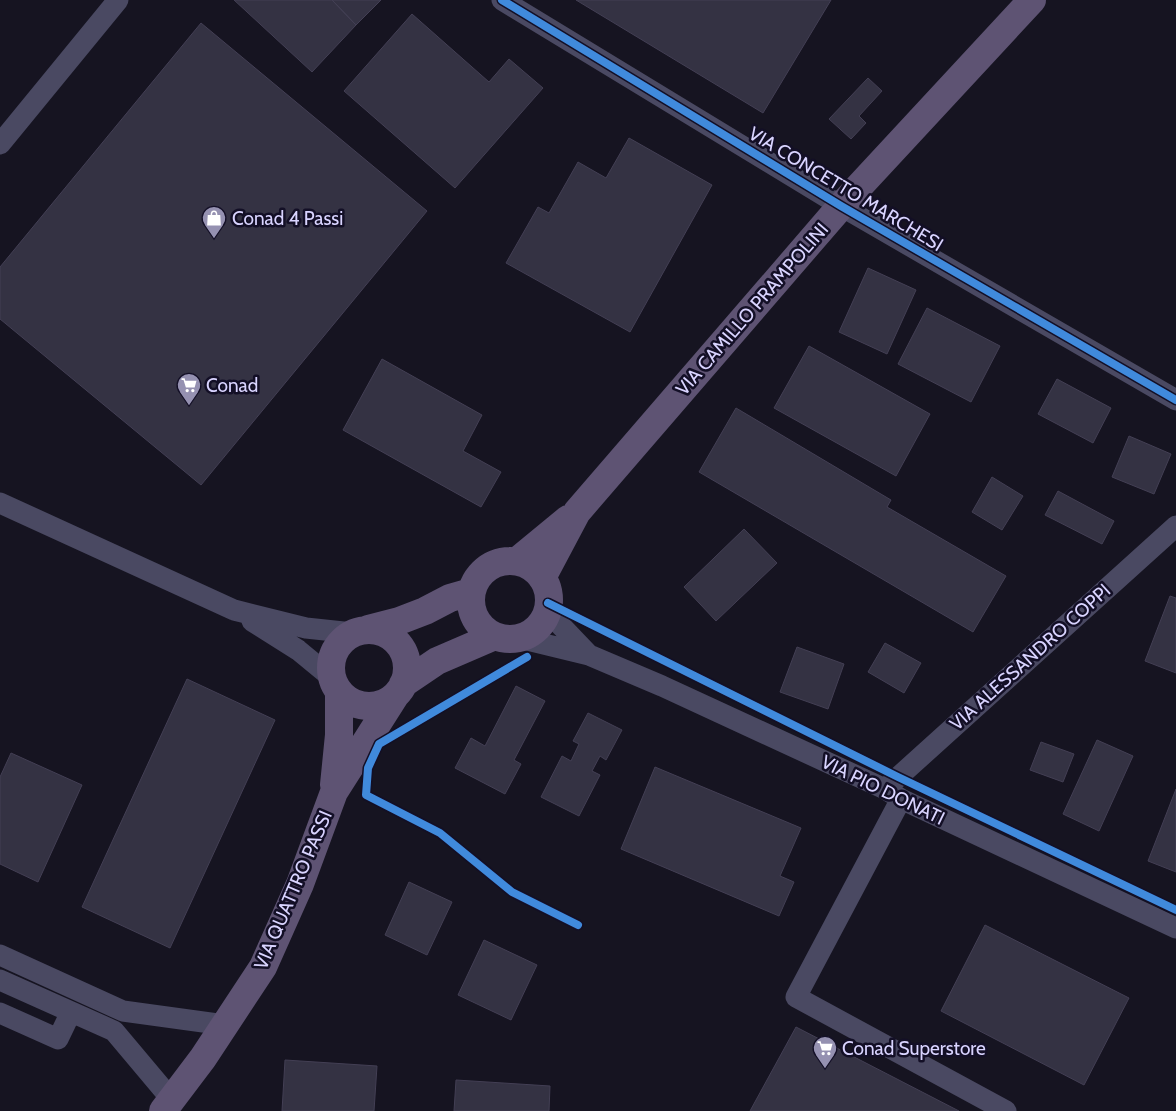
<svg xmlns="http://www.w3.org/2000/svg" width="1176" height="1111" font-family="Cabin,sans-serif">
	<style>
		.building { fill: #343243; stroke: #433f54 }
		.lines { fill: none; stroke-linecap: round; stroke-linejoin: round }
		.minor { stroke: #4a4962; stroke-width: 21 }
		.major { stroke: #5e5373; stroke-width: 28 }
		.cycleway-casing { stroke: #130f26; stroke-width: 11 }
		.cycleway { stroke: #408adc; stroke-width: 8 }
		.labels { text-anchor: middle; dominant-baseline: central; stroke-width: 5; stroke-linejoin: round; paint-order: stroke }
		.street-label { font-size: 19px; fill: #d9d4ff; stroke: #130f26 }
		.poi-label { font-size: 19px; fill: #d9d4ff; stroke: #130f26; text-anchor: start }
	</style>
	<rect width="100%" height="100%" fill="#161421"/>
	<path class="building" d="M234,0H332L356,25L312,72Z
		M332,0H381L356,25Z
		M576,0H831L763,113Z
		M412,14L489,82L509,59L543,88L455,188L344,91Z
		M201,23L427,211L201,485L0,319V267Z
		M868,78L882,91L859,116L866,123L851,139L829,119Z
		M629,138L712,185L630,332L506,263L538,207L549,213L578,162L606,178Z
		M868,268L916,290L887,354L839,332Z
		M927,308L1000,346L971,402L898,364Z
		M809,346L930,414L896,476L774,408Z
		M382,359L482,415L463,451L501,472L481,507L343,430Z
		M1057,379L1111,408L1093,443L1038,414Z
		M736,408L891,500L887,507L1006,576L973,632L699,472Z
		M1129,436L1171,454L1154,494L1112,477Z
		M992,477L1023,496L1002,530L972,512Z
		M1058,491L1114,521L1102,544L1045,515Z
		M744,529L777,563L716,621L684,587Z
		M1170,596L1176,598V673L1145,661Z
		M885,643L921,663L904,693L868,672Z
		M797,647L844,664L828,709L780,692Z
		M187,679L275,720L170,948L82,907Z
		M516,686L545,701L514,760L521,764L505,794L455,768L471,738L485,746Z
		M588,713L622,730L606,760L600,756L592,771L600,775L579,816L541,797L562,756L571,761L579,744L573,741Z
		M1097,740L1133,756L1099,831L1063,814Z
		M1041,742L1074,754L1063,782L1030,770Z
		M11,753L82,785L38,882L0,864V777Z
		M655,767L801,828L780,876L794,882L779,916L621,849Z
		M1176,789V872L1148,861Z
		M409,882L452,902L427,955L385,935Z
		M985,925L1129,998L1084,1085L941,1011Z
		M484,940L537,965L511,1020L458,995Z
		M796,1027L959,1111H750Z
		M285,1060L377,1066L374,1111H282Z
		M456,1080L550,1086L549,1111H454Z"/>
	<g class="lines">
		<path class="minor" d="M502,0L841,206L1176,400
			M0,144L118,0
			M0,503L234,610L306,628L353,633
			M547,611L589,655
			M252,621L298,650L332,678
			M519,638L589,655L662,686L885,789L901,799L1176,928
			M885,789L1176,526
			M901,799L796,997L1006,1111
			M0,955L123,1011L225,1025
			M0,980L114,1031L172,1100
			M0,1013L58,1039L71,1012"/>
		<path class="major" d="M517,561L568,519
			M471 600a39 39 0 1 1 78 0a39 39 0 1 1-78 0Z
			M542,578L577,512L841,206L1032,0
			M368,629L399,621L425,611L450,598L471,592
			M331 668a38 38 0 1 1 76 0a38 38 0 1 1-76 0Z
			M403,684L437,661L495,636
			M334,785L339,735V692
			M163,1111L203,1058L263,967L300,884L334,792L395,696"/>
		<g class="cycleway-casing">
			<path id="cycleway" d="M502,0L841,206L1176,400
				M548,603L898,777L1176,910
				M527,657L379,744L368,768L366,795L440,833L512,892L578,925"/>
		</g>
		<use href="#cycleway" class="cycleway"/>
	</g>
	<defs>
		<g id="shop-pin" transform="scale(1.25)"><path d="M0 17L-7.5 6A9.5 9.5 0 1 1 7.5 6Z" fill="#9591b1" stroke="#130f26"/><path d="M-5-2.5h2.3a2.7 3.5 0 0 1 5.4 0H5L5.5 6h-11ZM-1.5-2.5h3a1.5 2.3 0 0 0-3 0Z" fill="#fff"/></g>
		<g id="supermarket-pin" transform="scale(1.25)"><path d="M0 17L-7.5 6A9.5 9.5 0 1 1 7.5 6Z" fill="#9591b1" stroke="#130f26"/><path d="M-6-5.5h2.5l.6 2H6L4.5 2H-2.5L-4.4-4H-6ZM-1.5 3.2a1.3 1.3 0 1 0 .1 0ZM3 3.2a1.3 1.3 0 1 0 .1 0Z" fill="#fff"/></g>
	</defs>
	<g fill-rule="evenodd">
		<use href="#shop-pin" x="214" y="218"/>
		<use href="#supermarket-pin" x="189" y="385"/>
		<use href="#supermarket-pin" x="825" y="1048"/>
	</g>
	<g class="labels">
		<g class="street-label">
			<text transform="translate(846 189) rotate(31)">VIA CONCETTO MARCHESI</text>
			<text transform="translate(752 309) rotate(-49)">VIA CAMILLO PRAMPOLINI</text>
			<text transform="translate(1030 657) rotate(-42)">VIA ALESSANDRO COPPI</text>
			<text transform="translate(883 790) rotate(26)">VIA PIO DONATI</text>
			<text transform="translate(293 890) rotate(-67)">VIA QUATTRO PASSI</text>
		</g>
		<g class="poi-label">
			<text x="232" y="218">Conad 4 Passi</text>
			<text x="206" y="385">Conad</text>
			<text x="842" y="1048">Conad Superstore</text>
		</g>
	</g>
</svg>
